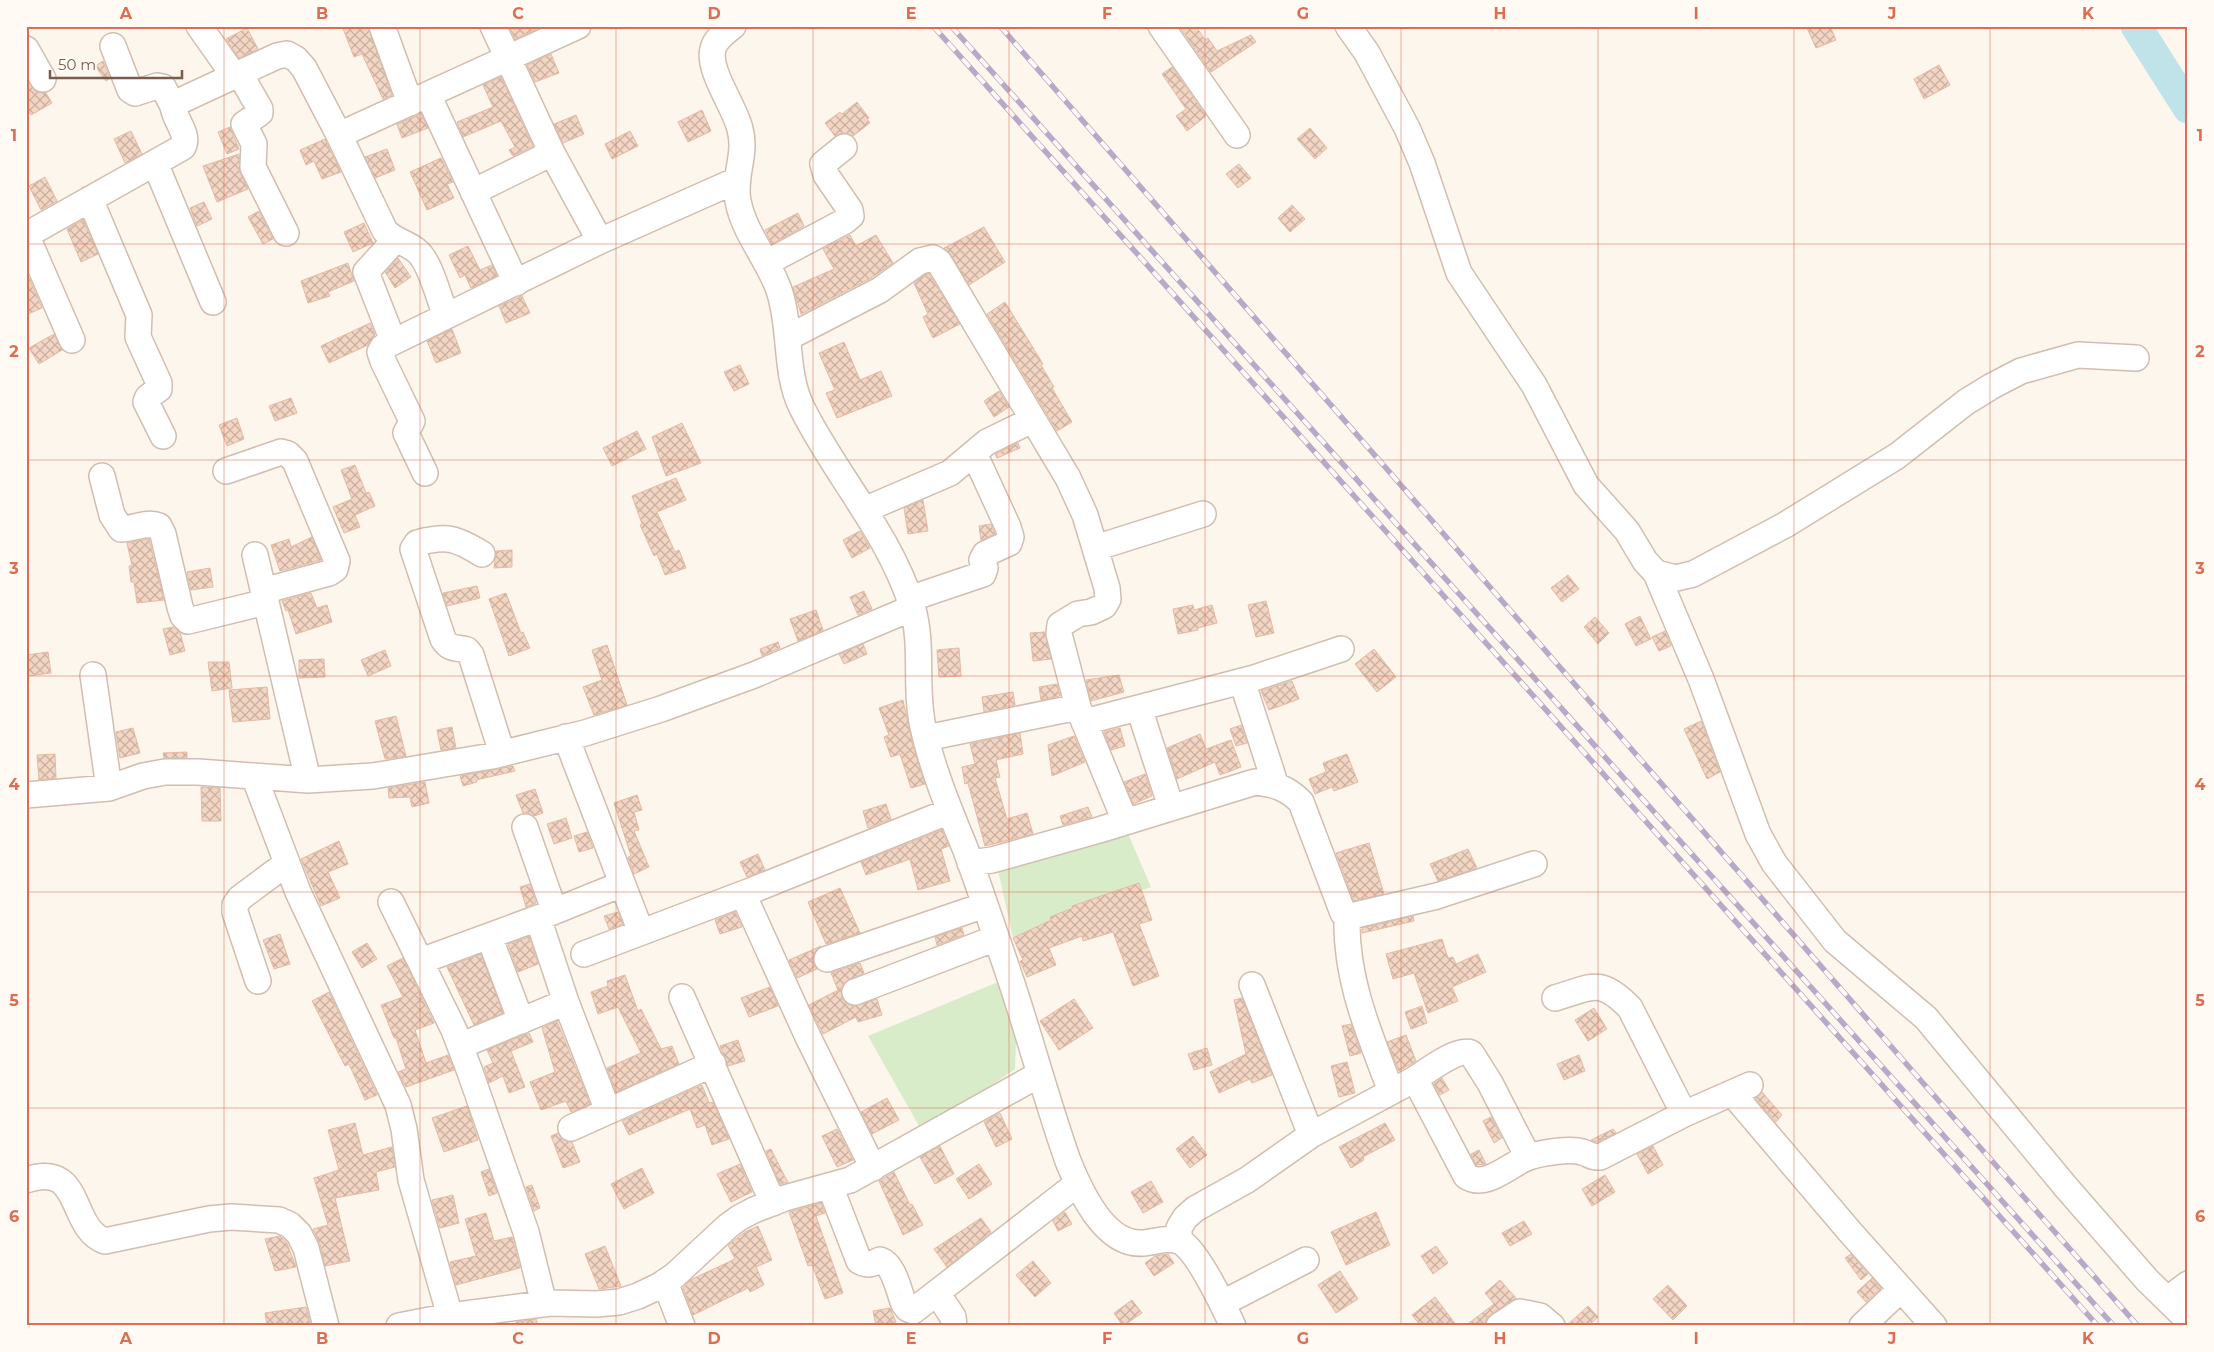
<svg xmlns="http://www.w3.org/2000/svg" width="2214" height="1352" font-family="Montserrat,sans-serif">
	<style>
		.grass { fill: #d8ecc9 }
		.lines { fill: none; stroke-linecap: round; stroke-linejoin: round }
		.river { stroke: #bfe3e8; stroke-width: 31 }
		.building { fill: url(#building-cross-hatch); stroke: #e6bba3 }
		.minor-casing { stroke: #d1beb0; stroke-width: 28 }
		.minor { stroke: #fff; stroke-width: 25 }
		.rail-casing { stroke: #b9a8c9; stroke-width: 5.5 }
		.rail { stroke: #fffaf3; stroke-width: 4; stroke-dasharray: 11; stroke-linecap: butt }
		.grid { fill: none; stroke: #dc6d51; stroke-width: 1; stroke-opacity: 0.55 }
		.neatline { fill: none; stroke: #dc6d51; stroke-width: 2 }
		.grid-label { font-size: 16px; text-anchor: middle; font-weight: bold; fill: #dc6d51 }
	</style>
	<defs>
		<pattern id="building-cross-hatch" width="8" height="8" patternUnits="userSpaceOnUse" patternTransform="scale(1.25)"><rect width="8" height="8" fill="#f3d5c3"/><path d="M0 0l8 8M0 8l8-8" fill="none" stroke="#cab0a1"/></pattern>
	</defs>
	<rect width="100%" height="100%" fill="#fdf6ec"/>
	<path class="grass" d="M1126,829L1151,887L1013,938L998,870Z
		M998,982L1016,1042L1015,1069L923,1133L868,1036Z"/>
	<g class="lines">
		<path class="river" d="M2136,26L2188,108"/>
	</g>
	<path class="building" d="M342,26H368L392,95L383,99L362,54L354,57Z
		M509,26H536L537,29L515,39Z
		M1179,26H1196L1205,40L1208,38L1217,51L1251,35L1256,42L1211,72Z
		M1806,26H1830L1836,40L1816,48Z
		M247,28L258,49L239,58L226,39Z
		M551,54L559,73L535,82L527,65Z
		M103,61L110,78L106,81L95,66Z
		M1939,65L1950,85L1924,99L1914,79Z
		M1172,67L1206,116L1187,131L1176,116L1186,109L1162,74Z
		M501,77L533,146L513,156L509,150L515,147L501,121L463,137L457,122L493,107L483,85Z
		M28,81L35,91L46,93L52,103L31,115L26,107Z
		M857,102L869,118L867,119L870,123L853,136L842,133L835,136L825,123L840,112L842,114Z
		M702,110L711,131L688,142L678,122Z
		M421,114L428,128L402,138L397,124Z
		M576,115L584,134L563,143L554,124Z
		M230,127L239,149L227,154L218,132Z
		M1310,128L1327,148L1315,159L1297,139Z
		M131,131L142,154L125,163L114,139Z
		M630,131L638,146L612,159L605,144Z
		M325,139L341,172L322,179L314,161L306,165L300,150Z
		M387,149L395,170L375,178L365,157Z
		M239,154L240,173L248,189L217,202L203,166Z
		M441,158L453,182L447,184L454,198L427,210L410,172Z
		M1239,164L1251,178L1238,188L1226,174Z
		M45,177L57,201L41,210L29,186Z
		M204,202L212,219L197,226L190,208Z
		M1292,205L1305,219L1290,232L1278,218Z
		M259,211L273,239L263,244L248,217Z
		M798,213L804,226L772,244L765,230Z
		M83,220L98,254L81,262L67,229Z
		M364,223L373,243L353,252L344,232Z
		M984,227L1005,262L969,285L951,255L944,248Z
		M850,235L856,246L876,235L893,263L871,278L801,314L793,287L834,269L823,249Z
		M468,246L480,270L492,265L497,276L471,288L465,275L460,278L449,255Z
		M398,258L411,277L395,288L385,272Z
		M348,263L354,281L328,292L330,296L308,303L301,281Z
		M26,271L42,308L26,315Z
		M926,274H929L960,324L933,338L923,317L928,314L914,283Z
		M522,296L530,313L506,323L499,306Z
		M1005,302L1043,364L1041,365L1054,387L1052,388L1072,422L1057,431L987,314Z
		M370,323L375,335L368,345L329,363L321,346Z
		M452,329L461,353L436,363L427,341Z
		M54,334L62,350L39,364L29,348Z
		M844,342L860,380L881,371L892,396L837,418L826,393L835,390L819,353Z
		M740,365L749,384L734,391L724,372Z
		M999,391L1009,407L994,417L984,401Z
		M291,398L297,413L275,421L269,406Z
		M237,418L244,439L227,446L219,425Z
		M682,423L701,463L666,476L652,437Z
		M637,431L646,449L612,466L603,448Z
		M1018,443L1020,448L997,458L995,454Z
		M355,465L366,493L369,492L375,506L355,515L360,527L344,533L333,507L352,499L341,470Z
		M676,478L686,500L657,512L675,552L679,550L686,568L665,575L657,554L654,556L640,525L642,524L632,496Z
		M923,500L928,531L908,534L904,508Z
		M991,524L995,534L981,540L979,526Z
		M860,531L870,548L852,558L843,540Z
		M312,537L321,560L280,571L271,545L289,539L291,547Z
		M149,539L164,600L137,603L134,582H131L129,566H132L127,543Z
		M512,550V567L494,568L496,551Z
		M210,568L213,587L191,590L187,572Z
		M1568,575L1579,589L1562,602L1551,588Z
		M477,586L480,598L447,606L443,593Z
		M864,591L872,609L858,615L850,597Z
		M311,593L317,608L327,605L332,622L296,634L288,610L286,611L282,601Z
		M506,593L521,633L523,632L530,648L509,656L489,599Z
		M1266,601L1274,633L1256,637L1248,605Z
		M1193,605L1194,610L1212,605L1217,623L1198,628V630L1178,634L1173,609Z
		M816,610L823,630L798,641L790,619Z
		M1640,616L1651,639L1636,646L1625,624Z
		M1595,617L1609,633L1598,644L1584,627Z
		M173,627L180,632L185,651L170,655L163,629Z
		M1665,631L1671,646L1659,651L1652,637Z
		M1045,632L1051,659L1033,661L1030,633Z
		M778,642L780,648L762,656L760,649Z
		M863,644L867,654L844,664L839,654Z
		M607,645L627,705L594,715L583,687L602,680L592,650Z
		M959,648L961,676L939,677L937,650Z
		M1374,649L1396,677L1377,692L1355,664Z
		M385,650L391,666L368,676L361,660Z
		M48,652L51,673L28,676L26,655Z
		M324,659L325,677L299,678V660Z
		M208,662H229L232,688L212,691Z
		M1119,675L1124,692L1091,701L1086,680Z
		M1292,681L1299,699L1269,710L1261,691Z
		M1057,684L1060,696L1041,700L1039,687Z
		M267,687L270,719L233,722L229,690Z
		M1013,692L1015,705L984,712L982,697Z
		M903,700L913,746L925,784L911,788L900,754L891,757L884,737L889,735L879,708Z
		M396,716L406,756L385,759L375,721Z
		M1701,721L1720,772L1707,779L1684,729Z
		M1241,725L1247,743L1236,746L1230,729Z
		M452,727L456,748L441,750L437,730Z
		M133,728L140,753L120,758L116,732Z
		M1120,728L1125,746L1111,750L1104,732Z
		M1020,733L1023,754L996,760L1000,777L995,778L1007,819L1027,813L1033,834L985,846L968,783L965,784L962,767L975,764L970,744Z
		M1200,734L1206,749L1231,740L1241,767L1220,775L1215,762L1177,779L1167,748Z
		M1074,736L1085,762L1052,776L1048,745Z
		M187,752V758H164L163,753Z
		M55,754L56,778L39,780L37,755Z
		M1347,754L1358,782L1334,791L1332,787L1315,794L1309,779L1326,772L1323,763Z
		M513,766L515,771L476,780L477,782L463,786L460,776Z
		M1145,774L1152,796L1133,804L1124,782Z
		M425,782L429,803L412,807L410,797L389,798L388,788Z
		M201,787L220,788L221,821H202Z
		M535,789L543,813L534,816L528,813H523L516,795Z
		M637,795L642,810L634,812L639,830L634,831L649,867L634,874L628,857L631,856L614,803Z
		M886,804L891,819L868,828L863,811Z
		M1088,807L1092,817L1063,825L1060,816Z
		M566,818L572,838L554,844L547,824Z
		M942,830L949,846L941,849L950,881L918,890L910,859L866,875L861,862Z
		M587,832L593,848L579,852L574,836Z
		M339,841L348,864L328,872L340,898L321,906L301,859Z
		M1369,843L1384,894L1354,901L1336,853Z
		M1468,849L1477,868L1438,881L1430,864Z
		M758,854L765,870L747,877L740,862Z
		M1139,883L1152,920L1139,924L1159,976L1133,986L1113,932L1083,941L1082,936L1049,948L1056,965L1027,977L1020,961L1023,960L1013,938L1051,920L1050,917L1073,908L1072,906Z
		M530,884L536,903L526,907L520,887Z
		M840,888L860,933L826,944L808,902Z
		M618,912L623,924L609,929L604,916Z
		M735,912L742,927L720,934L715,920Z
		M1413,916L1414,921L1362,933V928Z
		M962,928L964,935L937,945L935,937Z
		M280,934L290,964L274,969L263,940Z
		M529,937L538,964L518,972L508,944Z
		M1442,939L1448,958L1453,957L1456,964L1478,954L1486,972L1452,987L1458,1001L1428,1013L1414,973L1393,979L1386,954Z
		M367,943L377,959L362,968L352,952Z
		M821,946L816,950L813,957V963L817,969L797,978L789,960Z
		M481,954L503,1013L474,1025L447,967Z
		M403,958L434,1023L415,1030L426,1063L448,1055L454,1070L406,1087L398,1072L406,1069L396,1038H394L381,1005L403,997L387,966Z
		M860,963L864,973L844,983L841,989L842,998L846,1003L853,1006L877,999L882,1015L858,1022L856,1017L823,1034L809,1005L838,990L831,973Z
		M625,975L638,1011L641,1009L661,1049L672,1046L679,1064L616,1092L607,1068L641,1053L618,1007L598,1014L591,992L608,986L607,981Z
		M770,987L778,1006L749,1017L741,998Z
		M329,992L377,1095L365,1100L349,1064L345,1066L312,1001Z
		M1242,998L1272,1075L1252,1083L1250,1079L1219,1093L1210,1072L1246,1054L1234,1000Z
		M1074,999L1093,1028L1059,1050L1040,1021Z
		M1422,1006L1427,1023L1411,1029L1405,1012Z
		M1594,1008L1607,1029L1588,1041L1575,1020Z
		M557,1021L590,1104L571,1112L566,1101L541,1110L530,1082L555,1072L542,1028Z
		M1351,1024L1361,1053L1350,1056L1342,1026Z
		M529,1033L533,1042L511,1051L525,1087L509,1093L503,1076L489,1083L484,1067L493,1063L487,1050Z
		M1406,1035L1416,1061L1399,1071L1387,1042Z
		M738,1040L745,1061L728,1066L720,1046Z
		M1207,1048L1212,1065L1194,1070L1188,1054Z
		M1579,1055L1585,1071L1564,1080L1557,1064Z
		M1347,1062L1355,1093L1339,1097L1331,1066Z
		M1442,1078L1449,1090L1440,1095L1434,1084Z
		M702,1085L709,1103L713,1102L729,1139L712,1145L705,1125L697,1128L690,1109L629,1135L622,1121Z
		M1762,1092L1782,1115L1776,1122L1755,1098Z
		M887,1098L899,1120L872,1134L861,1112Z
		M467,1106L478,1140L444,1152L432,1118Z
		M1000,1113L1012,1139L996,1147L984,1122Z
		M1491,1117L1502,1138L1494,1143L1483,1121Z
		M355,1123L363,1155L392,1147L395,1167L376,1172L379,1190L335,1198L350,1261L325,1266L320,1244L313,1229L328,1225L314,1178L339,1170L328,1130Z
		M1385,1123L1395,1140L1363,1157L1364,1160L1351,1168L1339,1147Z
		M837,1129L853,1160L837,1167L822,1136Z
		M1613,1129L1616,1133L1597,1142L1591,1140Z
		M558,1133L563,1140L572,1142L580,1162L563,1168L551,1136Z
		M1193,1136L1207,1155L1190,1168L1176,1149Z
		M940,1146L954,1174L935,1184L920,1157Z
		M1653,1146L1663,1165L1648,1174L1637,1154Z
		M771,1149L784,1175L788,1182L780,1184L766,1151Z
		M1479,1150L1486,1164L1476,1165L1471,1154Z
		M740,1164L752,1192L731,1202L717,1174Z
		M979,1164L992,1184L969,1199L956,1179Z
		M642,1168L654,1193L624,1209L611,1184Z
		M489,1169L497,1193L489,1196L481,1172Z
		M894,1172L910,1205L912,1204L923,1225L903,1235L879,1181Z
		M1605,1175L1615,1192L1592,1206L1582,1189Z
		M1151,1181L1163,1202L1143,1213L1131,1192Z
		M532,1185L540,1208L534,1211L526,1187Z
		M453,1195L459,1223L440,1228L432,1200Z
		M821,1203L825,1213L816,1216L843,1293L825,1299L812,1265L808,1266L789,1212Z
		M1065,1212L1072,1224L1058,1231L1053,1221Z
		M1376,1212L1390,1245L1346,1265L1331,1232Z
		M486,1213L494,1241L512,1237L520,1268L456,1285L450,1262L476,1256L465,1219Z
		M981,1218L991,1232L947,1267L934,1249Z
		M1524,1221L1532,1234L1510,1246L1502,1233Z
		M758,1226L772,1260L756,1267L764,1285L750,1292L748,1288L693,1315L683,1288L690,1280L735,1259L728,1245L745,1232Z
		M280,1236L287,1243L296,1267L275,1271L265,1239Z
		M605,1246L621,1286L599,1289L585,1254Z
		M1436,1246L1448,1263L1433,1274L1421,1256Z
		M1168,1254L1174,1263L1154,1276L1145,1263L1155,1256Z
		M1851,1254L1868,1274L1861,1280L1845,1258Z
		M1033,1261L1051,1283L1035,1297L1016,1275Z
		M1340,1271L1358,1299L1336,1313L1318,1285Z
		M1872,1278L1881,1288L1866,1302L1857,1292Z
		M1500,1280L1516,1298L1491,1314L1486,1319L1485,1326H1465L1494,1304L1485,1293Z
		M1668,1285L1687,1306L1673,1320L1653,1299Z
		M1435,1297L1457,1326H1421L1412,1315Z
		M1132,1300L1142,1313L1123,1326L1114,1313Z
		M1588,1306L1598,1317L1588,1326H1566Z
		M306,1307L311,1326H267L265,1313Z
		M890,1308L896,1322L876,1326L873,1311Z
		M536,1319L538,1326H518L516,1322Z"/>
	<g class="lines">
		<g class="minor-casing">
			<path id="minor" d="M199,26L235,77
				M382,26L410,103
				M493,26L552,153L600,241
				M733,26C726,32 715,39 713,49C707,70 735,107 740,129C747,155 733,176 738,201C744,233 768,259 779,290C792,329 784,372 802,408C836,476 889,533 912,606C924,646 914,686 923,727C932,768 949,809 965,848C979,886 992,925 1005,963C1028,1029 1045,1096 1068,1161C1080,1191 1105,1246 1143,1243C1156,1242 1169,1236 1181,1242C1198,1252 1224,1307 1233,1326
				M1161,26L1237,135
				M1348,26L1367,53L1407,128L1422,163L1459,273L1534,385L1586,485L1627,531L1645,561L1656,573L1701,679L1758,834L1774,863L1835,941L1926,1018L2065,1186L2147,1280L2188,1320
				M113,46L130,90L135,93L157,86L163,87L173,106
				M26,49L43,79
				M240,74L260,109V113L244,124L254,144L253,167L286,233
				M428,95L516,283
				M339,135L578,26
				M155,163L213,302
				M473,192L552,153
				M90,199L139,315L138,337L159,383V389L148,397L146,402L163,436
				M766,263L845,221L851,216L850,210L826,175L823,164L844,147
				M789,337L880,290L920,261L933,258L939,262L1068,478L1085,515L1107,588L1108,599L1104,606L1091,612L1078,614L1060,625L1059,634L1078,707L1125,821
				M72,340L31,246L28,238L30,233L183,147C190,134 174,120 173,106L178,102L277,56L287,54L296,59L304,68L339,135L385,231C397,243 407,242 418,252C431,264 439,299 446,316
				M393,341L366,272L394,241
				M226,471L281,452L288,454L295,461L337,561L335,569L329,573L263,591
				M425,473L406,433L412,421L383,361L380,352L383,347L600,241L737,180
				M102,476L112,515L121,529C134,529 147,521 159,526L163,534L180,607L183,616L188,621L266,602
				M864,510L950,473L987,442L1032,420
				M1095,548L1203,514
				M482,554C456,538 447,535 417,543L413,549L443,639C450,650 455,647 467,650L471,655L502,753
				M255,555L308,780
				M1656,573L1676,578L1693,574L1785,525L1897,456L1966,402L1992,386L2021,371L2078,355L2136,358
				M909,599L983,574L985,568L982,560L985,554L1009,543L1011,537L1008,527L974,453
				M93,675L109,788
				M1242,681L1275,783
				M1139,708L1171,807
				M1084,722L1254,678L1341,649
				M566,737L641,932
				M926,738L1078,707
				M254,776L298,892L398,1105L404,1129L411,1180L450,1316
				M26,795L109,788L143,776L165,772H198L308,780L373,776L492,756L585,733L661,709L754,675L912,608
				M525,827L554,910
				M970,863L992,860L1099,830L1255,782C1275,784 1287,788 1301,802L1343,913L1351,916L1437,896L1534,864
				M743,894L808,1037L873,1168
				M391,902L454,1030L470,1072L526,1232L544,1304
				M1347,916C1345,979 1369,1033 1391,1091
				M489,936L521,1021
				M584,954L753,890L950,811
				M827,959L985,905
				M421,961L538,918
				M258,981L235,912V905L240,898L287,863
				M1252,985L1311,1135
				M855,992L996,938
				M682,997L773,1203
				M1555,998C1592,987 1600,977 1630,1008L1684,1114
				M460,1046L566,1002
				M1415,1079C1427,1071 1457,1048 1471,1053L1490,1083L1528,1157
				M1732,1093L1851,1233L1934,1326
				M608,1111L566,1002L538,918L622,884
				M571,1128L713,1064
				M26,1180C84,1160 68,1228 105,1241L209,1219L231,1217L279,1220L290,1225L299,1234L306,1248L326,1326
				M830,1186L859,1261C867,1266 872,1264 880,1260C894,1264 899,1292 904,1304L908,1309L913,1311L1077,1184
				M1179,1241V1228L1185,1218L1195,1209L1247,1180L1311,1135L1415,1079L1466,1176C1486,1190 1511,1163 1529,1157C1540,1153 1571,1148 1582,1152C1590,1154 1592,1158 1600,1157L1684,1114L1750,1085
				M665,1282L682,1326
				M937,1293L953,1317L954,1326
				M2168,1299L2188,1284
				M1223,1303L1306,1260
				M399,1326L450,1316L550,1303L596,1304L619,1302L638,1296L659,1286L674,1276L728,1226L739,1218L754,1210L785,1198L850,1180L1040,1074
				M1499,1326L1520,1312L1540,1316L1552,1326
				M1862,1326L1901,1289"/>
		</g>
		<use href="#minor" class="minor"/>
		<g class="rail-casing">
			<path id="rail" d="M933,26L2098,1326
				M951,26L2114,1326
				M1000,26L1923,1083L2138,1326"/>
		</g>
		<use href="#rail" class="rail"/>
	</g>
	<path class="grid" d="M224,26V1326M420,26V1326M616,26V1326M813,26V1326M1009,26V1326M1205,26V1326M1401,26V1326M1598,26V1326M1794,26V1326M1990,26V1326M26,244H2188M26,460H2188M26,676H2188M26,892H2188M26,1108H2188"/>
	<rect width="2214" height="1352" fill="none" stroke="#fffaf3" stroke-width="55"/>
	<path d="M50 70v8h132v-8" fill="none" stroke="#7a5c4d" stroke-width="2.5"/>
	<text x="58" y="70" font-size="15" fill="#7a5c4d" stroke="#fffaf3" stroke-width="4" paint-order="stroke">50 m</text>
	<rect x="28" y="28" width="2158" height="1296" class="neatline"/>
	<g class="grid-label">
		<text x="126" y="19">A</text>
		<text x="322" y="19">B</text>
		<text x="518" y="19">C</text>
		<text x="714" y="19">D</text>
		<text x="911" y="19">E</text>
		<text x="1107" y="19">F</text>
		<text x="1303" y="19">G</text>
		<text x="1500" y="19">H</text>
		<text x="1696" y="19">I</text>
		<text x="1892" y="19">J</text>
		<text x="2088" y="19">K</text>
		<text x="14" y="141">1</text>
		<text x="2200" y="141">1</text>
		<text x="14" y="357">2</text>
		<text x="2200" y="357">2</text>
		<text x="14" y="574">3</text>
		<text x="2200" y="574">3</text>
		<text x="14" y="790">4</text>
		<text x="2200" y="790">4</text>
		<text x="14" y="1006">5</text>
		<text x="2200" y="1006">5</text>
		<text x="14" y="1222">6</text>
		<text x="2200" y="1222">6</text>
		<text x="126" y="1344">A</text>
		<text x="322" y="1344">B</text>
		<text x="518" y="1344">C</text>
		<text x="714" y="1344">D</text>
		<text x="911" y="1344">E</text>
		<text x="1107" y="1344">F</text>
		<text x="1303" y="1344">G</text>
		<text x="1500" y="1344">H</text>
		<text x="1696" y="1344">I</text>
		<text x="1892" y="1344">J</text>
		<text x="2088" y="1344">K</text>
	</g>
</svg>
